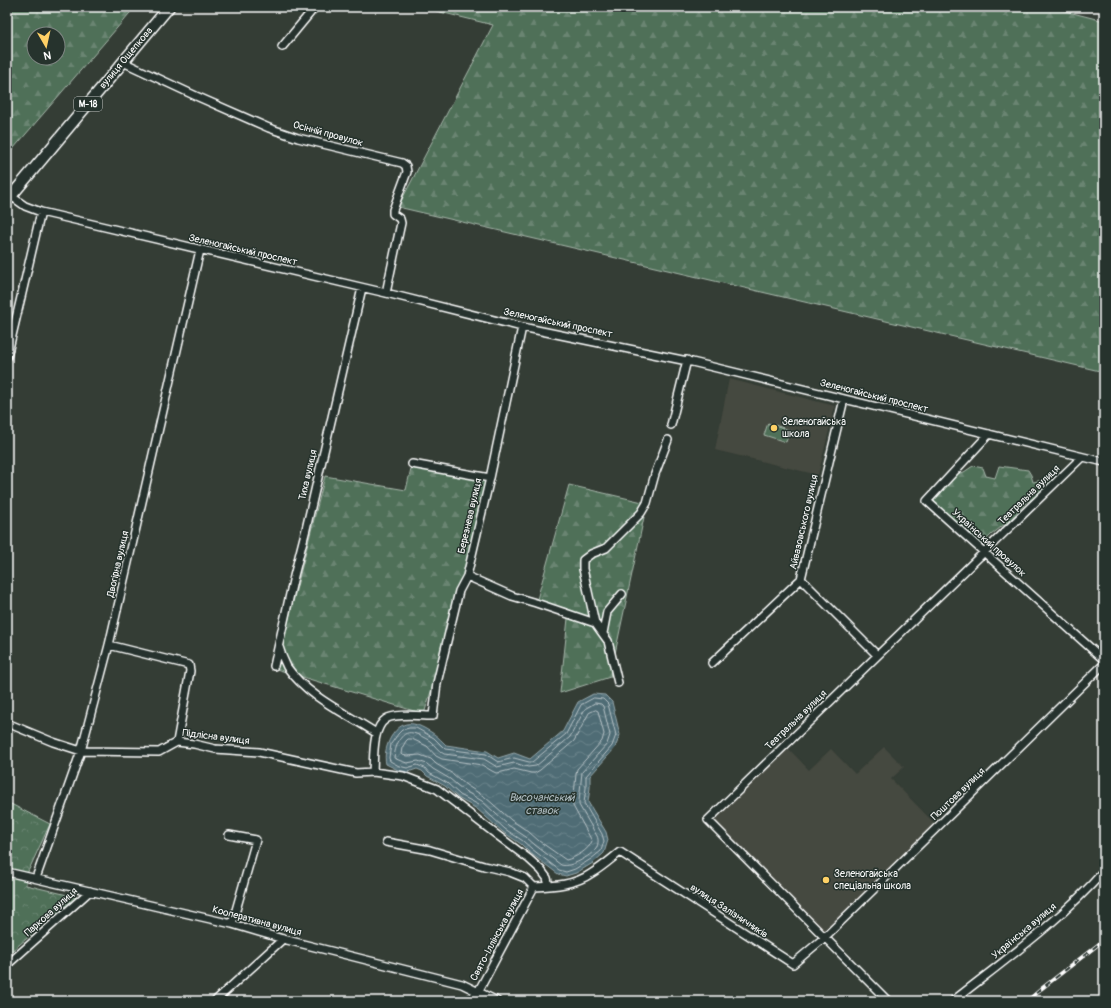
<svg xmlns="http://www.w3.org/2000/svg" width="1111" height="1008" font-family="Pangolin,sans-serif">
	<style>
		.built { fill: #45483f }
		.forest { fill: url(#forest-firs); stroke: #a8b8ac; fill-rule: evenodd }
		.park { fill: url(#park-crowns); stroke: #a8b8ac }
		.pitch { fill: #507059; stroke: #a8b8ac }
		.water { fill: url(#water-waves); stroke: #95a7ac }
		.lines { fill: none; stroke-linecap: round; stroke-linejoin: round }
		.shore { stroke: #b9c4c8; stroke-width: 1 }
		.minor-casing { stroke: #fff; stroke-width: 10 }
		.highway-casing { stroke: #fff; stroke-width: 13 }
		.minor { stroke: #26332d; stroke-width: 7 }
		.highway { stroke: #26332d; stroke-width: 10 }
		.rail-casing { stroke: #fff; stroke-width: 3.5 }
		.rail { stroke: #26332d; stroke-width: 2; stroke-dasharray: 6; stroke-linecap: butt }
		.poi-dot { fill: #ffd166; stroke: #26332d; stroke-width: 1.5 }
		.labels { text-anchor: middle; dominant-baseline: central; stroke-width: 3; stroke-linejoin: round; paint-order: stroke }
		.shield { fill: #26332d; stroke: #bec2c0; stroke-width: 1 }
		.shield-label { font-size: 9px; font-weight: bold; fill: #fff }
		.street-label { font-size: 10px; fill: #fff; stroke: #26332d }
		.poi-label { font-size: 10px; fill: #fff; stroke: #26332d; text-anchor: start }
		.water-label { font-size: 11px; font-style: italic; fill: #b0bdc1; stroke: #26332d }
	</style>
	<defs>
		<pattern id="forest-firs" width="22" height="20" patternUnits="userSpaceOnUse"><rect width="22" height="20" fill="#507059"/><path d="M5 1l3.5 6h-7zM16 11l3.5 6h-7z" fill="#6a8572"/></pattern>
		<pattern id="park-crowns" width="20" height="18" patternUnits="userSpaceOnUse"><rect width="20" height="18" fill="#507059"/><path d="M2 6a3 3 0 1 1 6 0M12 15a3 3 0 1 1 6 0" fill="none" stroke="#6a8572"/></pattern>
		<pattern id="water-waves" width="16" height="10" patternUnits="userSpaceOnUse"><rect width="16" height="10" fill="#4f6c75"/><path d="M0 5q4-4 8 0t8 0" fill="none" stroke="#69828a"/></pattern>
	</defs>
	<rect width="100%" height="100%" fill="#343d35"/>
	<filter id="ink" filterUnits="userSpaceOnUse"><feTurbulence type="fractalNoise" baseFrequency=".025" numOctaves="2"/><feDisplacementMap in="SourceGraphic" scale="8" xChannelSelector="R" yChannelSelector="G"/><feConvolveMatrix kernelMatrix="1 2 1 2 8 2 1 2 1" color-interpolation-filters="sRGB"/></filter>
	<g filter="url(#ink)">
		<path class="built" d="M729,379L835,406L818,475L715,450Z
			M787,747L809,770L831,749L855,774L884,747L904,767L891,779L937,826L825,935L712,819Z"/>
		<path class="forest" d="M7,7H135L7,156ZM34,34H58V58H34Z
			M433,7H1049L1104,21V372L398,207L493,25L436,11Z
			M412,464L490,478L467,576L424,714L276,669L325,476L406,490Z
			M973,466L983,468L986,476L995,478L999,466L1028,470L1031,475L1033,482L1048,479L1052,480L1043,492L1027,502L1010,520L991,535L982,544L972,538L969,530C956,523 943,514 934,501L942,492L945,486L956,474L964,472Z
			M569,485L647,503L610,677L560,693L569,609L536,603Z"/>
		<path class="park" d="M7,802L50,824L26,876V885L76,897L7,955Z"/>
		<path class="pitch" d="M768,423L790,430L786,442L764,435Z"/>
		<path class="water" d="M593,694L605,695L612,702L620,735L615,748L590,776V788L588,802L606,832L608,840L604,853L593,863L576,873L566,876L558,874L529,852L521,844L503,832L477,809L458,798L445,786L427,776L422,771L417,769L408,772L398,770L386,764C384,755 386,746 391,737C400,723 409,720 424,728C435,734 437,736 446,745L487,751L498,758L514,753L530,759L563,731L578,702Z"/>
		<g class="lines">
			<path class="shore" d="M594,698L603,699L608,704L616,735L612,746L586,776V788L584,803L602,834L604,841L601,851L591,859L575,869L566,872L559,870L532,849L523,841L505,829L479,805L460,795L447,783L429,773L425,768L417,765L407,768L399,766L390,761L389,758L391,744L398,734L402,730L409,728H416L434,738L445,749L486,754L498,762L514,758L529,762H532L566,734L581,705Z
				M595,703L601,704L603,706L610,735L607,744L582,772L579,801V805L583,812L597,836C599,840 598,845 596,849C590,856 571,868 561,865L535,845L526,837L508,825L482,801L463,790L450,779L433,769L427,764L418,761L407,763L401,761L394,758C395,748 400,730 413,733C418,734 425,738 430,741C435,745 438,751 444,754L484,759L497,767L514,763L528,767L536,766L570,737L585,709Z
				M596,710L598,711L604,734L602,741L577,769L576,774L573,806L592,841C589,850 575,858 566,860L539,841L529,832L511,820L485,797L466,785L453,774L436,764L431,759L420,755L407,756L402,755L401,754L402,748L406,741L408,739H412L427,746L436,756L442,759L482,765L492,771L496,773L502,772L514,769L531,773H535L540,770L574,741L589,713Z"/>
			<g class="minor-casing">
				<path id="minor" d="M282,47L315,7
					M123,62L196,96L269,128L298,138L402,163L406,166L407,172L393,210V214L400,219L401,223L386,293
					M11,196L25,206L41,212L386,293L522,327L692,362L1104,462
					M522,327L490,478L467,576L512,596L536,603L595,623
					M7,357L41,212
					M671,425L687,360
					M989,434L927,501L1104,660
					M412,464L490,478
					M801,579L877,655
					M603,633L607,612L622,594
					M109,645L189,665L190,671L177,742
					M279,647C281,654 284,661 287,667C309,698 346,713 376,733
					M712,663L801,579L844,399
					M274,666L294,576L306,529L362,288
					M618,683L608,641L595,623L583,569V560L591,554L606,548L641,513L647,503L655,474L668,440
					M7,723L53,742L81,751L159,752L177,742L194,744L215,749L259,752L356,773L373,772L403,776L437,789L493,832L529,859L541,870L547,878L549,886
					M373,772C374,757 372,728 386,719C394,713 422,716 433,716L437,683L459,591L467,576
					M229,835L256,840L232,924
					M386,842L430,850L484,866L510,872L525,878L534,887C554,886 575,885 592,873C602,867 611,859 620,852L793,964L825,937L1104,664
					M7,872L232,924L283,939L462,984L497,1001
					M36,878L81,751L109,645L200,250
					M7,965L90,891
					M215,1001L283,939
					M468,1001L478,992L534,887
					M888,1001L708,820L1082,457
					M953,1001C1005,960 1060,921 1104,871"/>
			</g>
			<g class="highway-casing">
				<path id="highway" d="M7,201L169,7"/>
			</g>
			<use href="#minor" class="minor"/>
			<use href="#highway" class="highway"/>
			<g class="rail-casing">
				<path id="rail" d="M1027,1001L1041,989L1104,940"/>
			</g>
			<use href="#rail" class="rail"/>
		</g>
	</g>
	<g class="poi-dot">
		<circle cx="774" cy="428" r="4"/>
		<circle cx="826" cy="880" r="4"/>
	</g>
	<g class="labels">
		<rect class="shield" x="74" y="97" width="28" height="14" rx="3"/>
		<g class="shield-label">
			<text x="88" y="104">М-18</text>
		</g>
		<g class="street-label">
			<text transform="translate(126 58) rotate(-50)">вулиця Ощепкова</text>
			<text transform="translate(328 134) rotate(15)">Осінній провулок</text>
			<text transform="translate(243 250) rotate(13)">Зеленогайський проспект</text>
			<text transform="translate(558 323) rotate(12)">Зеленогайський проспект</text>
			<text transform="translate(874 396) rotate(14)">Зеленогайський проспект</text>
			<text transform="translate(308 475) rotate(-77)">Тиха вулиця</text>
			<text transform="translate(1029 495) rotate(-44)">Театральна вулиця</text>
			<text transform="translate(470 516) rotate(-77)">Березнева вулиця</text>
			<text transform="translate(804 522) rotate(-77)">Айвазовського вулиця</text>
			<text transform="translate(989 543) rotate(42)">Український провулок</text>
			<text transform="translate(118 564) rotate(-77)">Двогірна вулиця</text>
			<text transform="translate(796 720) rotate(-44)">Театральна вулиця</text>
			<text transform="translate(216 737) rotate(7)">Підлісна вулиця</text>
			<text transform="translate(958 794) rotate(-44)">Поштова вулиця</text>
			<text transform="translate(729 911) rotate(33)">вулиця Залізничників</text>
			<text transform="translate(51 912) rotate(-42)">Паркова вулиця</text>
			<text transform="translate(257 921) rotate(15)">Кооперативна вулиця</text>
			<text transform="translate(1024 931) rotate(-40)">Українська вулиця</text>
			<text transform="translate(497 935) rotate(-62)">Свято-Іллінська вулиця</text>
		</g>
		<g class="poi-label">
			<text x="782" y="422">Зеленогайська<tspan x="782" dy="12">школа</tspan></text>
			<text x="834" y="874">Зеленогайська<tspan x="834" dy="12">спеціальна школа</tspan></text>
		</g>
		<g class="water-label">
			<text x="542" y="797">Височанський<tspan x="542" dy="13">ставок</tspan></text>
		</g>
	</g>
	<rect width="1111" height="1008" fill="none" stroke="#26332d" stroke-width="24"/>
	<rect x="12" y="12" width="1087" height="984" fill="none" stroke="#fff" stroke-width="1.5" filter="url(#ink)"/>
	<g transform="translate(46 46) rotate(171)"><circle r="19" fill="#26332d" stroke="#7d8581"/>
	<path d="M0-3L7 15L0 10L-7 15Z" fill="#ffd166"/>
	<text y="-6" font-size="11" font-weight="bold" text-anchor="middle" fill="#ffffff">N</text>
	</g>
</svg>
